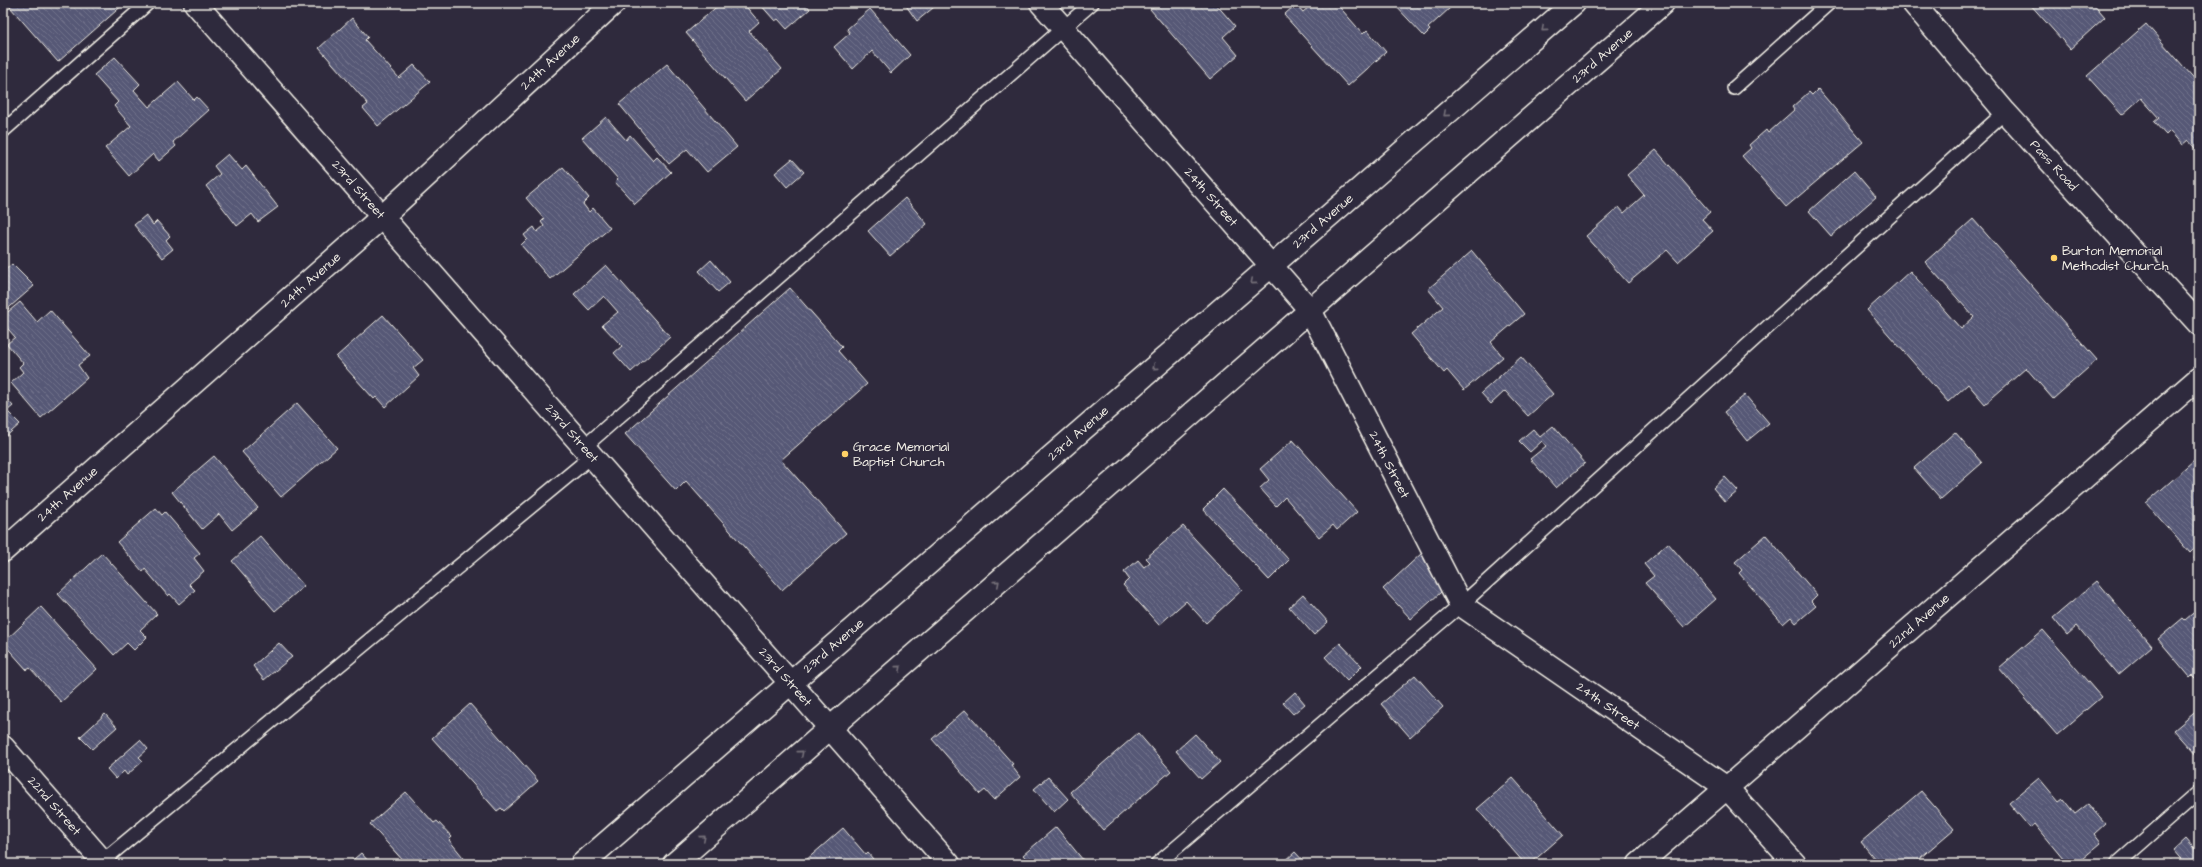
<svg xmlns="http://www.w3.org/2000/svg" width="2202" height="867" font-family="'Architects Daughter',sans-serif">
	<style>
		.building { fill: url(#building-back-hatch); stroke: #f4f1e8 }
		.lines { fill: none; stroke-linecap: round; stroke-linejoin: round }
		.lane-casing { stroke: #f4f1e8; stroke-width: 16 }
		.street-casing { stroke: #f4f1e8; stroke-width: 25 }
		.secondary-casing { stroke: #f4f1e8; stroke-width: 25 }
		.primary-casing { stroke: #f4f1e8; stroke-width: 25 }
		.lane { stroke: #2f2a3d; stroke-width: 13 }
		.street { stroke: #2f2a3d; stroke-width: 22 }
		.secondary { stroke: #2f2a3d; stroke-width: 22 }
		.primary { stroke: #2f2a3d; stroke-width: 22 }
		.oneway { stroke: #747079 }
		.poi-dot { fill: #ffd166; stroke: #2f2a3d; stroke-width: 1.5 }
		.labels { text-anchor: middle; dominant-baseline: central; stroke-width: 3; stroke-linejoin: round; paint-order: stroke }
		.street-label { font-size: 13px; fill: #f4f1e8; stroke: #2f2a3d }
		.poi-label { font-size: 13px; fill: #f4f1e8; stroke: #2f2a3d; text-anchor: start }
	</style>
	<defs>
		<pattern id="building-back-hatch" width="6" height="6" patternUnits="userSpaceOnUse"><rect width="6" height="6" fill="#565976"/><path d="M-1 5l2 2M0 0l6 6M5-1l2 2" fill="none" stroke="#6f718a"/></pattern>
	</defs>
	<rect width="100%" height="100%" fill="#2f2a3d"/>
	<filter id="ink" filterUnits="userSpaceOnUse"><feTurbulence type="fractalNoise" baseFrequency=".025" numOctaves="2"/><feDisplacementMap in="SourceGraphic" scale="8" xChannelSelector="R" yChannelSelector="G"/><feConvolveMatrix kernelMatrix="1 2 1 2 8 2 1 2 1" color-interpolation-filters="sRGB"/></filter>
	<g filter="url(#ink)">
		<path class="building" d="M14,3H125L58,62L10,7Z
			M721,3H743L759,22L749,31L782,69L745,101L686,33Z
			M759,3H805L810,9L787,29L778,19L775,21Z
			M904,3H939L917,21Z
			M1157,3H1215L1235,26L1223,37L1238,55L1210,79L1150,9Z
			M1306,3H1336L1363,34L1367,30L1386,52L1348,86L1284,15L1296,4L1303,12L1310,6Z
			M1393,3H1446L1450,8L1428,28L1430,30L1424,36Z
			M2029,3H2093L2105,17L2070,49Z
			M870,9L910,55L891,73L872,51L853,69L834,47L850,33L847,29Z
			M352,18L368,37L365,40L399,78L414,65L430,82L378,126L363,108L368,104L319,48Z
			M2146,24L2199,84V153L2188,140L2182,145L2170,131L2166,135L2154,122L2159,118L2141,98L2122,115L2087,76Z
			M115,57L140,84L134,90L149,107L178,82L194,100L197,97L209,110L173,142L176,146L159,161L153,154L129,176L105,148L131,126L114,106L118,102L94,75Z
			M667,64L737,147L707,172L687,149L669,164L619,104Z
			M1818,89L1863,142L1786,207L1742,156L1751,148L1749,145L1766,130L1768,133L1794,110L1792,107L1809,92L1812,95Z
			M606,117L626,140L630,135L653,161L657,157L671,172L635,204L615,182L618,179L582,138Z
			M1656,150L1710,212L1702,219L1713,231L1678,262L1667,250L1628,283L1586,236L1619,207L1624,213L1644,195L1627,175Z
			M228,154L242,170L246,166L278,207L258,222L252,214L237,226L206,186L220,174L214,166Z
			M792,159L804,172L787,187L775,173Z
			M563,167L589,198L583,204L589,212L593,208L610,228L550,279L521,245L527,239L524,235L534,227L537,232L544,226L541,222L544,219L526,198Z
			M1854,171L1876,197L1831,236L1809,211Z
			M905,198L927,224L890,256L868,231Z
			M146,215L153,225L157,221L170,236L166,240L173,249L162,258L134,225Z
			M1973,219L2097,360L2053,399L2026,368L1985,404L1968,384L1948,402L1867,310L1910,271L1961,329L1974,317L1925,262Z
			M1472,251L1524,314L1491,342L1503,357L1464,390L1447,370L1444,373L1411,334L1443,307L1428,289Z
			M711,260L730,282L718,292L699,271Z
			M12,264L34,286L3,313V272Z
			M606,265L670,337L631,372L614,353L622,346L602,325L618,312L604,296L589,310L574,294Z
			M790,288L842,347L838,351L867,384L781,460L846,533L782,590L686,481L676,491L625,434Z
			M20,302L37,322L50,310L90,356L78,365L87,378L41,418L11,383L23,372L19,367L23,363L7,344L15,337L3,323V316Z
			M383,315L423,360L413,368L419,376L385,407L376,397L374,399L336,357Z
			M1521,357L1553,394L1528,416L1505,391L1491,404L1481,393Z
			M3,395L13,406L7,411L20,424L3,439Z
			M1745,395L1769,423L1747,441L1724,412Z
			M297,403L337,448L281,497L242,452Z
			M1553,426L1585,463L1556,488L1530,459L1546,446L1542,441L1530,452L1519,441L1533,429L1540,437Z
			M1955,432L1982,463L1941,499L1914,468Z
			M1293,440L1357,512L1337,530L1333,525L1319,537L1285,497L1276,506L1260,488L1269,480L1260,469Z
			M214,456L258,508L232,530L219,514L202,529L172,492Z
			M2194,461L2199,466V544L2190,553L2146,503Z
			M1725,477L1738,491L1725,502L1713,488Z
			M1223,489L1289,560L1269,580L1203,509Z
			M156,508L162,515L165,512L200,553L194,558L204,571L189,584L195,590L179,604L170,594L168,596L145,569L143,572L117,542Z
			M1183,526L1242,590L1206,623L1186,601L1159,625L1123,585L1129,579L1124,572L1138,560L1144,567L1150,562L1146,558Z
			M1766,535L1817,595L1811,601L1816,606L1796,623L1791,617L1783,624L1739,573L1742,570L1735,562Z
			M260,536L304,586L275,611L232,561Z
			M1668,543L1716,599L1684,627L1645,583L1654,576L1644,564Z
			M102,553L157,614L140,630L147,637L134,650L127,643L114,655L58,594Z
			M1422,553L1450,584L1411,619L1383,589Z
			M2199,554V564L2194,558Z
			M2097,581L2152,646L2118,675L2077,626L2067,635L2053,618Z
			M1303,594L1328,622L1314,635L1289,607Z
			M41,607L97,669L61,702L30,668L27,670L3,643Z
			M2199,608V682L2192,675L2190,677L2158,639L2183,618L2185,620Z
			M2043,630L2101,697L2057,735L1999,668Z
			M279,643L292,657L264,680L253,666Z
			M1340,643L1362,666L1347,681L1325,657Z
			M1415,675L1443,707L1410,737L1381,704Z
			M1295,692L1305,704L1293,714L1283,703Z
			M470,704L538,781L504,811L501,808L497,811L432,738Z
			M2199,709V755L2198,757L2174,730Z
			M965,710L1013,764L1011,765L1020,777L994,800L985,790L980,794L932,739Z
			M105,714L117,727L92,749L80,737Z
			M1138,733L1171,771L1103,830L1070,792Z
			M1195,734L1220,762L1201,779L1176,751Z
			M140,740L148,749L139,757L143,761L127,775L124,771L116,779L107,769Z
			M1048,777L1068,799L1054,812L1034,789Z
			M1513,778L1563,835L1530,864H1525L1477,809Z
			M2039,778L2059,802L2063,799L2075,814L2088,804L2105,824L2094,834L2101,843L2076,864H2068L2035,824L2030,828L2009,803Z
			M1921,791L1954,829L1913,864H1879L1861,842Z
			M406,792L434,823L437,821L452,837L449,840L467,862L465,864H406L370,824Z
			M1056,827L1083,860L1078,864H1031L1023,855Z
			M843,828L866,855L868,853L877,864H808L805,861Z
			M2186,839L2199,854V862L2197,864H2186L2174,850Z
			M1295,852L1306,864H1282Z
			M361,853L371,864H348Z
			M2171,860L2175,864H2166Z"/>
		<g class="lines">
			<g class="lane-casing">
				<path id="lane" d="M1734,88L1829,3
					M3,131L148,3
					M584,447L1092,3
					M99,864L592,456
					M1157,864L1461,605L2005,112
					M2117,864L2199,792"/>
			</g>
			<g class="street-casing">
				<g id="street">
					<path id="s1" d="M195,3L949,864"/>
					<path id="s2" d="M1041,3L1310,310L1461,605L1727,788L1795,864"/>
					<path id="s3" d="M3,551L382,217L614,3"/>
					<path id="s4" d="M1639,864L2199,378"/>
				</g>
			</g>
			<g class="secondary-casing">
				<g id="secondary">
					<path id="s5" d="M3,747L105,864"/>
					<path id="s6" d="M582,864L1574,3"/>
					<path id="s7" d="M674,864L1663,3"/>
				</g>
			</g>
			<g class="primary-casing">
				<g id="primary">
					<path id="s8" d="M1913,3L2005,112L2199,324"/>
				</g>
			</g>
			<use href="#lane" class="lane"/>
			<use href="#street" class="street"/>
			<use href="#secondary" class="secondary"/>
			<use href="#primary" class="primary"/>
		</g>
		<defs><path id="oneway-chevron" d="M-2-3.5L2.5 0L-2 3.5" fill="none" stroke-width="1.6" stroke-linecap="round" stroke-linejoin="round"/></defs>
		<g class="oneway">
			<use href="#oneway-chevron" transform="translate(1544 29) rotate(139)"/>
			<use href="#oneway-chevron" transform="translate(1446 114) rotate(139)"/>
			<use href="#oneway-chevron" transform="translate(1253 282) rotate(139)"/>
			<use href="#oneway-chevron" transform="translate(1155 367) rotate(139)"/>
			<use href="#oneway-chevron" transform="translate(997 583) rotate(-41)"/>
			<use href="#oneway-chevron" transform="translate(899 668) rotate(-41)"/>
			<use href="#oneway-chevron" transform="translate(801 753) rotate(-41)"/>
			<use href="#oneway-chevron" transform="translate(703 838) rotate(-41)"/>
		</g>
	</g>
	<g class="poi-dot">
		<circle cx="2054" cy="258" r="4"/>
		<circle cx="845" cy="454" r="4"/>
	</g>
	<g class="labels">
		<g class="street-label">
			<text stroke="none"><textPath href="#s7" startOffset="1231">23rd Avenue</textPath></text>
			<text stroke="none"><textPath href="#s3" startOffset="734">24th Avenue</textPath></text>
			<text stroke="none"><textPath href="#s8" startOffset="215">Pass Road</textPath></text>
			<text stroke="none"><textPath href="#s1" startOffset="248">23rd Street</textPath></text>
			<text stroke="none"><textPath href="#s2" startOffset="258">24th Street</textPath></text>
			<text stroke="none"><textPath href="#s6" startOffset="981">23rd Avenue</textPath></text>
			<text stroke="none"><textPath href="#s3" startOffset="410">24th Avenue</textPath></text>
			<text stroke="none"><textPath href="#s1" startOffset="572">23rd Street</textPath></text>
			<text stroke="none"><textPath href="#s6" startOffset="657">23rd Avenue</textPath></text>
			<text stroke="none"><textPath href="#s2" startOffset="582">24th Street</textPath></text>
			<text stroke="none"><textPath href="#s3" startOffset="86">24th Avenue</textPath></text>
			<text stroke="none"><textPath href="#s4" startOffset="371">22nd Avenue</textPath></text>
			<text stroke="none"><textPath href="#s6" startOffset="333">23rd Avenue</textPath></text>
			<text stroke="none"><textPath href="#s1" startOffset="896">23rd Street</textPath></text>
			<text stroke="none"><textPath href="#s2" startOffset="918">24th Street</textPath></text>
			<text stroke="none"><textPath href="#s5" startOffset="78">22nd Street</textPath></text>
		</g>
		<g class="poi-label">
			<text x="2062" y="251">Burton Memorial<tspan x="2062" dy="15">Methodist Church</tspan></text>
			<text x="853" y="447">Grace Memorial<tspan x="853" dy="15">Baptist Church</tspan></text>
		</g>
	</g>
	<rect width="2202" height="867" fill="none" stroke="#2f2a3d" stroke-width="16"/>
	<rect x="8" y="8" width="2186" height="851" fill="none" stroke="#f4f1e8" stroke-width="1.5" filter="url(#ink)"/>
</svg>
